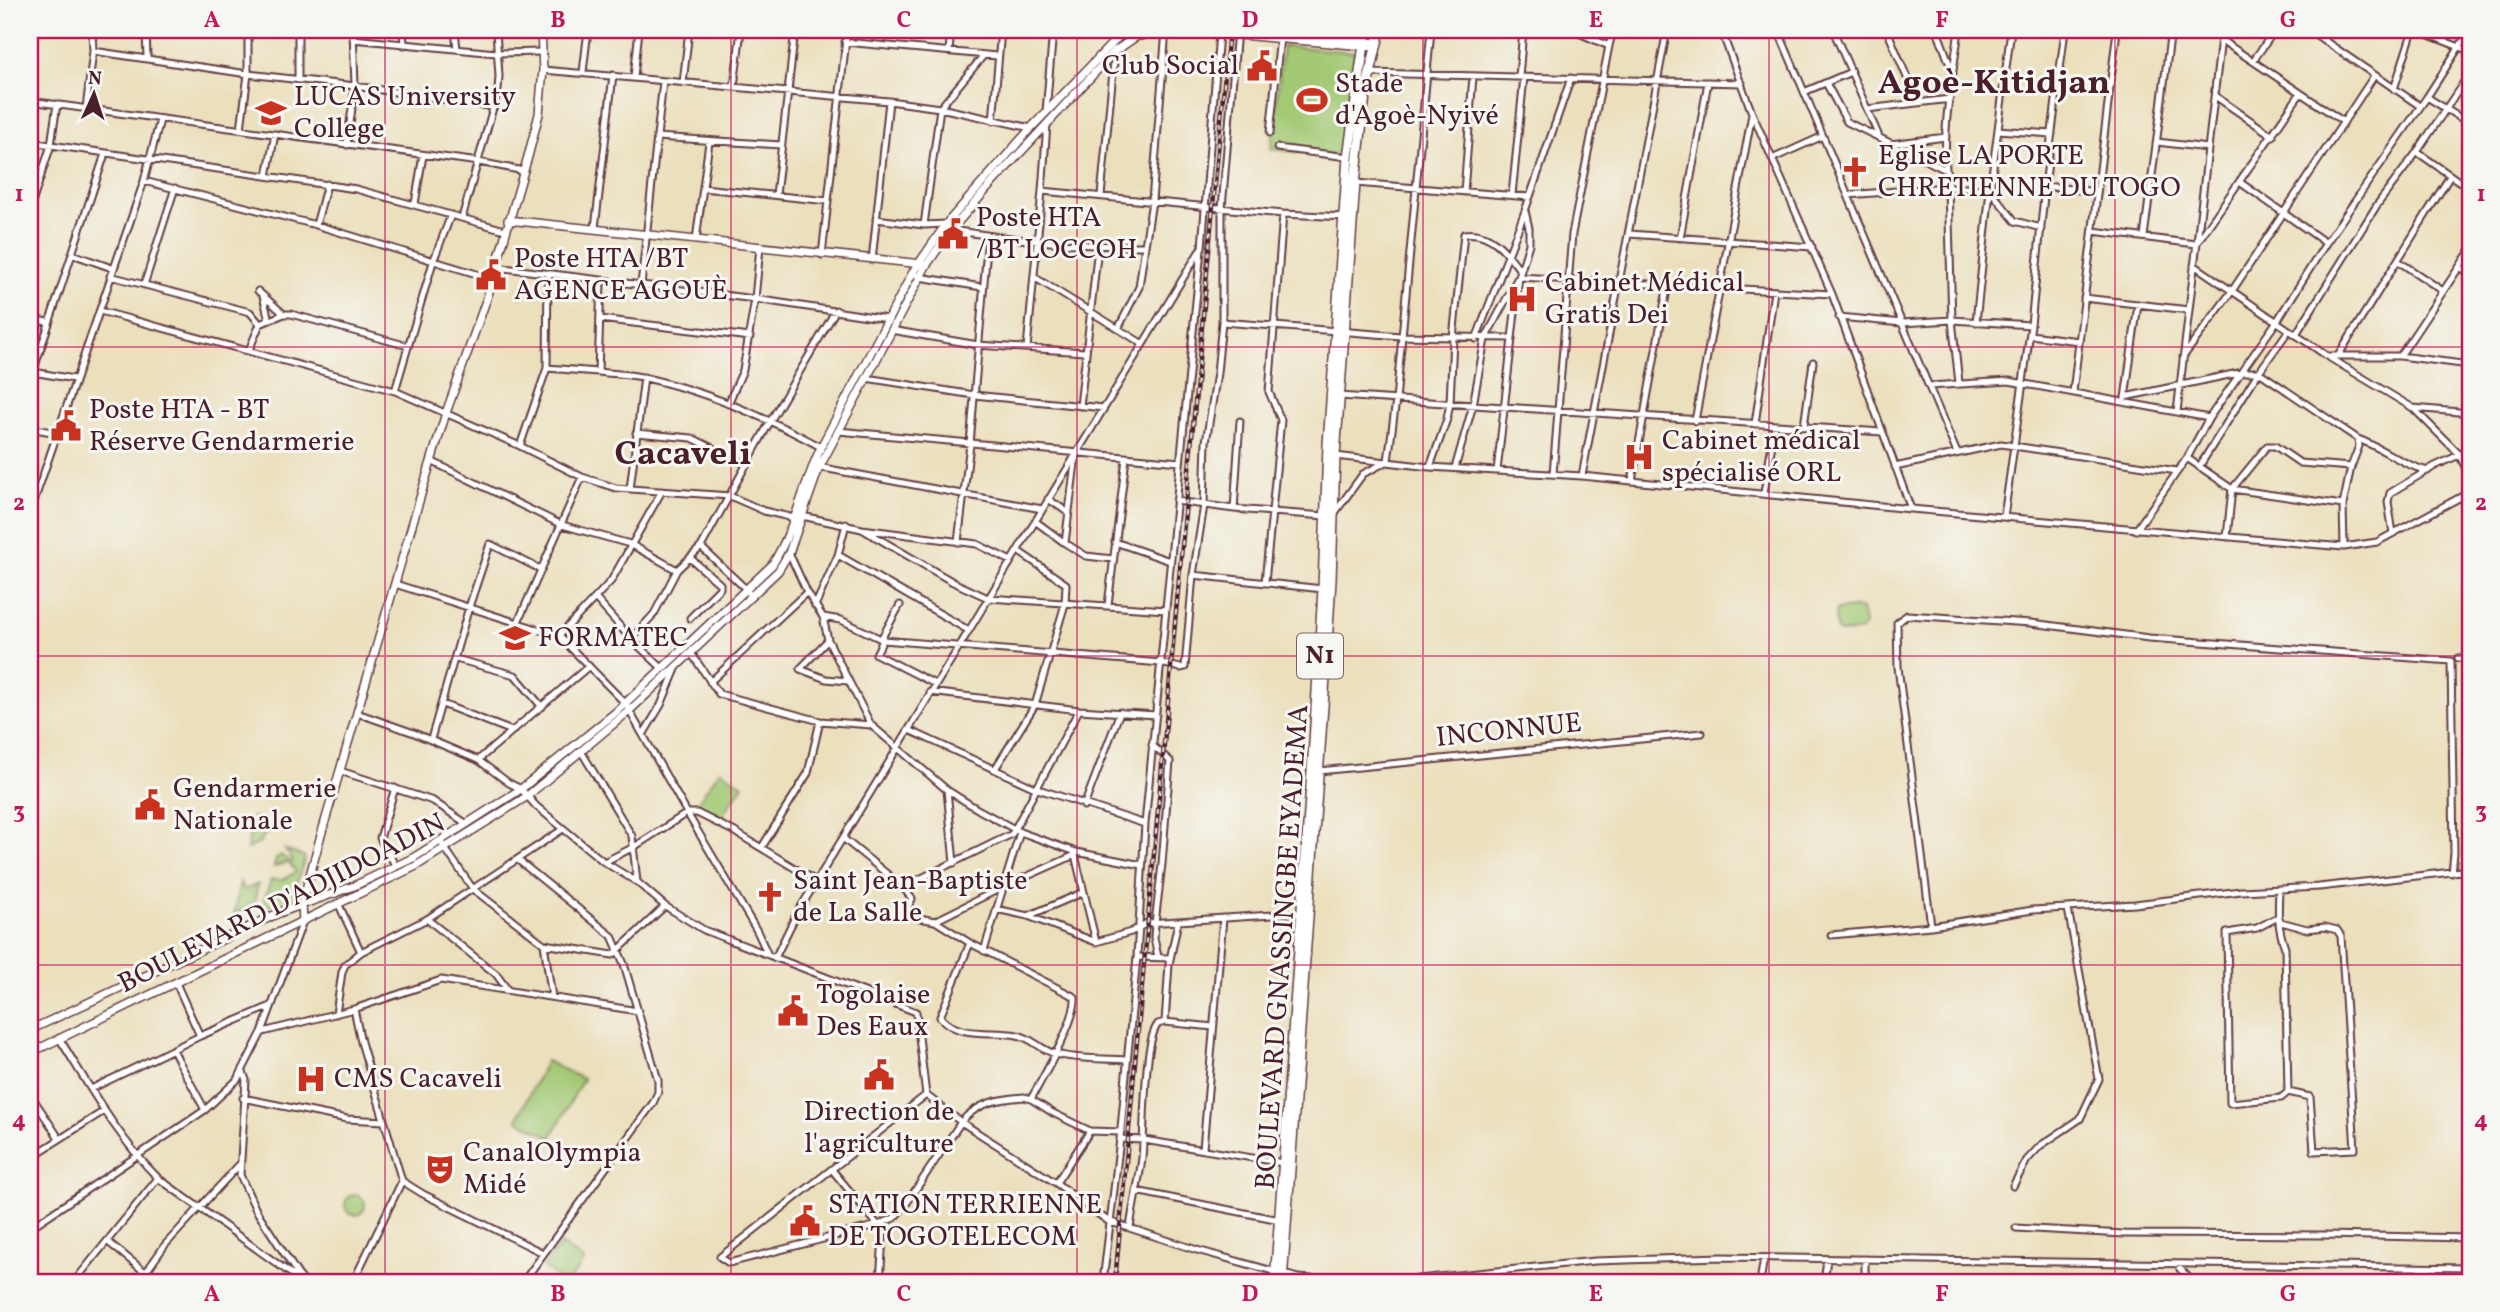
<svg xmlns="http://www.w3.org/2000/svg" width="2500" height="1312" font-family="Vollkorn,serif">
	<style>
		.green { fill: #a3c974; stroke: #767450; stroke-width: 2 }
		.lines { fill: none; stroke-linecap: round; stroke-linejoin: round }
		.street-casing { stroke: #623c41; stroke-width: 9 }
		.secondary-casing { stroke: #623c41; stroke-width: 10 }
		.highway-casing { stroke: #623c41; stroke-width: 12 }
		.street { stroke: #fff; stroke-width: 5 }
		.secondary { stroke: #fff; stroke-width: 7 }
		.highway { stroke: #fff; stroke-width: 9 }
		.rail-casing { stroke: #4a1f2b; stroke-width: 4.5 }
		.rail { stroke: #f6f6f2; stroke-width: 2; stroke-dasharray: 5; stroke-linecap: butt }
		.grid { fill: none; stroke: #c2185b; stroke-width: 2; stroke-opacity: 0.55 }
		.labels { text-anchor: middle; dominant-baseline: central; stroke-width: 6; stroke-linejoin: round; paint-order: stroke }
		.shield { fill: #f6f6f2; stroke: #7e6067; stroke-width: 2 }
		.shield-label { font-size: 26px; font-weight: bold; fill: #4a1f2b }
		.poi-label { font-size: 28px; fill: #4a1f2b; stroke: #f6f6f2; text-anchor: start }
		.street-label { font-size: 28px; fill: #4a1f2b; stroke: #f6f6f2 }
		.district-label { font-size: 35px; font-weight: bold; fill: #4a1f2b; stroke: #f6f6f2 }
		.neatline { fill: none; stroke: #c2185b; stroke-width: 2.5 }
		.grid-label { font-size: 23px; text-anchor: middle; font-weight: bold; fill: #c2185b }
	</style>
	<rect width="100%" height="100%" fill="#f6f6f2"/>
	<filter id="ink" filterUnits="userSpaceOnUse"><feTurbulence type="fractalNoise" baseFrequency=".0143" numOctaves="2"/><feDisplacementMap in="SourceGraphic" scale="14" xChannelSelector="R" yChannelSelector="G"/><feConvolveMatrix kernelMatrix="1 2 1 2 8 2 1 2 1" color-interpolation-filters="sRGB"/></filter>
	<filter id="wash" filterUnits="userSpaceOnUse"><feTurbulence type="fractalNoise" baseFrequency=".00686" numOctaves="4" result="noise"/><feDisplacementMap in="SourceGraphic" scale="28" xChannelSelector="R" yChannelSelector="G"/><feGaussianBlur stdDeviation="1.57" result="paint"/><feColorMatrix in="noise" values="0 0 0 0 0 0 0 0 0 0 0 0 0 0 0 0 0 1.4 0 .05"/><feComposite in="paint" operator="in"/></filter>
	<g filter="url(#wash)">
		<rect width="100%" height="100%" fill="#ebdfbc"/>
		<path class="green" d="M1283,46L1355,52L1338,156L1271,149Z
			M1855,608L1862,609L1864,627L1861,631L1841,633L1837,631L1835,615L1836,610Z
			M720,770L743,785L720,818L697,803Z
			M253,816L269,831L264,835L260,843L247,849Z
			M285,850L305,857L297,883L299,885L295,899L281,905L265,906L264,899L271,880H282L296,872L288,862L274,867L276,859L281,855L291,863L293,861Z
			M240,882L245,890L258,884L254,904L234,914Z
			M546,1061L583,1079L551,1138L517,1119Z
			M345 1205a10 10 0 1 1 20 0a10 10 0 1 1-20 0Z
			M561,1244L584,1261L568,1282H562L543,1267Z"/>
	</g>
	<g filter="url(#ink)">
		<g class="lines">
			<g class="street-casing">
				<path id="street" d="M146,30L147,58
					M298,30V80
					M403,30L404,45
					M455,30L457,49
					M1721,30L1752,113L1832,294L1911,509
					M1778,30L1957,453
					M1833,30L1880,139
					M1887,30L1917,101
					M1937,30L1953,73
					M1959,30C1952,81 1940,135 1948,187L1952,320L1959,383
					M2309,30L2420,106
					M2416,30L2470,51
					M1280,33L1281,30
					M353,39L496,53L542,52
					M2221,40L2344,122
					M845,42L997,56
					M1609,46L1613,30
					M93,51L248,74L355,86L495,107
					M949,51L951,30
					M2253,61L2275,30
					M543,70L889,101L940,108L1031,128
					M583,72L588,30
					M1370,73L1742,83
					M634,77L639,30
					M1519,77L1523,30
					M683,83L689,30
					M1826,83L1847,122L1946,170
					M734,87L741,30
					M2394,89L2413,30
					M1804,92L1851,72
					M2215,96L2273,136
					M2427,97L2470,124
					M30,101L479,162L524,171
					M86,109L93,51L92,30
					M1867,109L1950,99
					M1046,112L1053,30
					M993,121L1001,30
					M1047,124L1042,191L1283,214L1346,217
					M241,129L248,74V30
					M1998,130L2052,134
					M1270,133L1280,37
					M657,137L781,145
					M30,142L356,189L505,230
					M2157,142L2208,148
					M1890,144L1946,137
					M347,145L355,86L353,30
					M1277,148L1348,157
					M2417,152L2470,189
					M1774,158L1823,136
					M267,176L275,134
					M144,181L316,225L493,279
					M1355,183L1530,197
					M2241,183L2326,243
					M2045,186L2097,192
					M703,188L828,201
					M1464,192L1473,76
					M776,195L795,30
					M1512,195L1524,77
					M1848,195L1948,187L1983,189L1990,190L2015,221L2041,228
					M1101,196L1115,51
					M415,204L423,155
					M30,209L51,145L57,104
					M462,218L498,90L499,76L496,30
					M876,219L924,225L946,224
					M316,225L327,184
					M924,225L940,108L984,55
					M595,228L613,75
					M951,230C1016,240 1079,247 1145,246L1152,201L1166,30
					M2093,231L2196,244L2300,94
					M1629,234L1812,247
					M2144,237L2171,30
					M1680,238L1708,82
					M696,240L709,142
					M72,254L112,268
					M822,255L847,30
					M872,260L889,101
					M2398,261L2443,291
					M2194,265L2327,356H2400L2470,365
					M496,267L755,299L887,319
					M2460,267L2470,274
					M913,272L919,277L982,287
					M548,273L547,368L598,372L601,281
					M110,276L250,312L260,324L249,350
					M1034,277L1143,344
					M1519,277L1832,294
					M144,285L175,188
					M641,285L663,81
					M258,291L284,314
					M263,296L269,320
					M2084,298L2189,310
					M100,311L395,391L520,446L582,477L616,488L730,496L764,511L794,518
					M1839,317L1902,323L1952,320L2031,325
					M30,319L48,322
					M600,319L750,337
					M1222,322L1401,336L1512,338
					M1976,322L1990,190L2011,30
					M260,324L284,314H291L408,346
					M1118,329L1139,287L1145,246
					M891,330L978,345L1085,352
					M2296,334L2377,205L2417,152L2470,73
					M2030,335L2079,341
					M1476,339L1525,211
					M1027,348L1042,191
					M2338,356L2450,176
					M2400,356L2470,251
					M2183,357L2232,291L2374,76
					M2330,358L2413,408L2459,454L2470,478
					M33,372L105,154
					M33,372L74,379
					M598,372C614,374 630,374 646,378C708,392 766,417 821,447
					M866,378L974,395L1104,408
					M1929,386L2009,381L2209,418
					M395,391L433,262L451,215
					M2073,392L2117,30
					M1339,396L1882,432
					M2125,397L2243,372H2259L2358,439C2383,448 2402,465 2428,471
					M2125,398L2138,304
					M728,404L743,370L755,299L760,247
					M1080,406L1098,247
					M2413,408L2470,413
					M2177,412L2222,30
					M1695,421L1752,114
					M1755,424L1774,291
					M1804,426L1813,362
					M30,428L57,433
					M838,431L1180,462
					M636,433L692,438L747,465
					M520,446L547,368
					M1076,455L1065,543L1086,556L1113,559
					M1335,456L1430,467L1582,476L1911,509L2344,547L2377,542L2470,492
					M2187,458L2232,489L2343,505
					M431,461L562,525L630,544L677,570
					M818,467L1042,509
					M1430,467L1447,419L1450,403L1453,338L1464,234C1490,230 1506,251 1520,270
					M1895,467L2001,444L2177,471
					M2199,467L2256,376L2289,330
					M1455,468L1473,405L1485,339L1517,279
					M1497,471L1519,277L1529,244V228L1525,211L1571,78
					M1553,474L1572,234L1609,46L1572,30
					M1582,476L1667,30
					M1632,481L1668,284
					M630,489L644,377
					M1764,493L1775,425
					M1048,499L1069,513
					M1176,501L1234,509L1325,516
					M1234,509L1240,421
					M30,513L144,181L160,120
					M1334,514L1363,474L1388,461L1396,400L1431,30
					M802,516L862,529L977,544L1011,561
					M2004,517L2031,325L2045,186L2065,30
					M1035,521L1065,543
					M862,529L953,582L988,598L1166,610
					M2136,530L2187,458L2209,418L2277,321L2326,243L2427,97L2470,30
					M2393,533L2388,502L2390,493L2435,466L2470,450
					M2227,537L2232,489L2267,446H2275L2300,463L2351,467
					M958,542L970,444L988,236
					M1115,542L1170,561
					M701,547L747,590L751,597
					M2344,547L2343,505L2351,467L2359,446L2358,439
					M789,553L807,592L823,617L841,620L883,640L1161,663L1180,668L1185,667L1193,575L1204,505L1206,442L1217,373L1222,322V208L1237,30
					M838,555L968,630
					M690,558L720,584V588L690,618
					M1193,575L1323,589
					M1265,582L1281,420L1269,392L1283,214
					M395,584L559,636L625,703L687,813L757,931L768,955
					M595,598L631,639L662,668
					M1108,605L1126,458
					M815,606L838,555L846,524
					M823,617L828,640L871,725L947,790L979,810L1020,832L1076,852L1142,865
					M518,622L582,477
					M559,636L611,581L662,491
					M631,639L654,614L677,570L701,547L771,420L836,310
					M881,639L900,605
					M828,640L800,669L826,679L848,681
					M883,640L876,654L935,684
					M691,653L719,694L820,721L871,725
					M2458,658L2470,660
					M456,659L515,675L542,707
					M710,682L807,592
					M930,692L1079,710L1156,715
					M442,704L512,731
					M357,713L414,733L478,760L509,783L521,789L536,806L604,862L637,882L665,906L704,930L916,1012L926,1095L961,1122L1056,1183L1108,1221L1197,1250L1298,1278L1351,1282
					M909,730L1035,788L1145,824
					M643,735L661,705L676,669
					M431,739L469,607L490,544L540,569
					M1152,745L1170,761L1162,864L1155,923L1154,938L1158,957
					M581,751L632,836L637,882
					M478,760L589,666
					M995,769L1035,705L1065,604L1066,584L1018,551
					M340,771L433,801L467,824
					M1319,771L1702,733
					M947,790L954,863
					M1084,806L1120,712
					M844,839L903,887L912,899L906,911L908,916L935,921L970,943L1075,997C1077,1020 1043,1077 1031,1099
					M440,841L473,889L544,944L613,955L665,906
					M762,847L808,773L820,721
					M1075,855L1096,942
					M518,860L612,936L624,964L658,1080V1092L653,1103L523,1282
					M604,862L634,847L687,813H697L735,832L816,881
					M395,865L380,838L395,788
					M903,887L1012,834L1079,710
					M2279,889C2278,912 2277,926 2285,948L2288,1092L2281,1098L2230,1103L2227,933L2257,928L2278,917L2281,922L2307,929L2325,927L2337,930L2341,936L2355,1149L2314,1151L2310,1097L2288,1092
					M339,905L361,952
					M996,909L1028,916L1096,942L1131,932L1147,923L1302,913
					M1028,916L1084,892
					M427,919L496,974L507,989
					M935,921L1001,888L1075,855L1076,852
					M1931,926L1898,667L1897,623L1907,615L2031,623L2149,638L2451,661L2454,853L2452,873
					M1831,935L1931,926L2033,910L2135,904L2241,891L2319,887L2470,870
					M970,943L940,1017C959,1039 992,1030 1017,1035C1031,1037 1042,1051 1056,1054C1078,1060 1104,1058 1127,1060
					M544,944L552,997
					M984,951L1020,832
					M1137,957L1170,958
					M775,958L796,915L1202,247L1219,33
					M176,983L200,1036
					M336,1014L342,972L345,965L361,952L427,919L563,829
					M1165,1022L1169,964L1178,922
					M263,1032L354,1009L441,980L638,1011
					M59,1038C90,1087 117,1137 158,1178L297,1278
					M173,1050L205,1110
					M243,1072L246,1080L240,1175L256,1210L299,1276L297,1278L299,1281L301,1278L299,1276
					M91,1089L200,1036L271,1006
					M30,1094L59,1138
					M926,1095L720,1257L729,1263L878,1225L894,1218L904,1207L961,1122C978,1102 999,1099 1024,1097L1031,1099L1053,1113L1090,1131L1120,1132
					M243,1098L347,1119L384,1121
					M1120,1139L1144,1140L1283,1163
					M1203,1149L1223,918
					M30,1158L104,1111
					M833,1171L878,1225
					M402,1181L423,1194L543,1253
					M1056,1183L1090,1131
					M2013,1186L2027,1160L2040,1146L2080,1119L2099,1079L2068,909
					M1136,1191L1280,1220
					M30,1228L205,1110L238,1079L262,1032L303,921
					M1130,1228C1133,1205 1139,1182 1142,1158C1145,1130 1143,1042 1158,1024L1165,1022L1213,1027
					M2016,1228L2124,1234L2324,1235L2470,1238
					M107,1241L145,1272
					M1865,1259V1282
					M2178,1264L2180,1269L2193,1282
					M74,1282L158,1178
					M139,1282L165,1245L239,1165
					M353,1282L402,1181L361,1042L354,1009
					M880,1282L884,1222
					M1103,1282L1120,1139L1137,957L1145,824L1201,250
					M1389,1282L1595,1261L1721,1257L2470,1268
					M1760,1282L1764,1258
					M1824,1282L1827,1259"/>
			</g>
			<g class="secondary-casing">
				<path id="secondary" d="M1131,30L1137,36H1142L1148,30
					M1183,30L1376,47
					M1295,34L1377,43
					M508,220L922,264
					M303,921L302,904L319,842L422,491L446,413L488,295L529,153L539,114L543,70L541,30
					M30,1030L279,913L354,886L413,858L440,841L521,789L616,712L772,565C795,529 803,486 821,447L913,272L946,224L1031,128L1125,30
					M30,1053L416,866L526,797L629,711L778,571L789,553L819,468L926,266L951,230L994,181L1115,51L1137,36"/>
			</g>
			<g class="highway-casing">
				<path id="highway" d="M1275,1282L1314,743L1323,589L1328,445L1348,157L1366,30
					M1282,1282L1324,692L1331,580L1335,456L1355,183L1365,95L1380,30"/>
			</g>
			<use href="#street" class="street"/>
			<use href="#secondary" class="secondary"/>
			<use href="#highway" class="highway"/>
			<g class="rail-casing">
				<path id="rail" d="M1115,1282L1229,30"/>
			</g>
			<use href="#rail" class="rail"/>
		</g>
	</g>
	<path class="grid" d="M385,30V1282M731,30V1282M1077,30V1282M1423,30V1282M1769,30V1282M2115,30V1282M30,347H2470M30,656H2470M30,965H2470"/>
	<defs>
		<g id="civic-bare" transform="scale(2.415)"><path d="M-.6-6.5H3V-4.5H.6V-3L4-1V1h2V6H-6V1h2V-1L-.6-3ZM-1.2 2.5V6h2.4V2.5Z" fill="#c8321e" stroke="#f6f6f2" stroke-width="2.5" paint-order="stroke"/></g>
		<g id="stadium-bare" transform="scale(2.415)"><path d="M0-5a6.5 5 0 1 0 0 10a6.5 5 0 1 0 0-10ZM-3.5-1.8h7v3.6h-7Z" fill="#c8321e" stroke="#f6f6f2" stroke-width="2.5" paint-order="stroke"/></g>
		<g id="university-bare" transform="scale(2.415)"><path d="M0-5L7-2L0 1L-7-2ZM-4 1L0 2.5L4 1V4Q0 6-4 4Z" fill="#c8321e" stroke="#f6f6f2" stroke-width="2.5" paint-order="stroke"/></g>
		<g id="church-bare" transform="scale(2.415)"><path d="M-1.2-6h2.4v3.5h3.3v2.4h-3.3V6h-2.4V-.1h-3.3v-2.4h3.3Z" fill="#c8321e" stroke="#f6f6f2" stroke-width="2.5" paint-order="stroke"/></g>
		<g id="hospital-bare" transform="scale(2.415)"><path d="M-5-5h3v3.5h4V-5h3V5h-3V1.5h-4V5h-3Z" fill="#c8321e" stroke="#f6f6f2" stroke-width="2.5" paint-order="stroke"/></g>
		<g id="theatre-bare" transform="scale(2.415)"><path d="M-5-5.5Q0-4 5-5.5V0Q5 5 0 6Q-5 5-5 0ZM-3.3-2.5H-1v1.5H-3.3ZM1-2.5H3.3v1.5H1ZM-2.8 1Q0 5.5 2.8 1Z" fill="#c8321e" stroke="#f6f6f2" stroke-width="2.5" paint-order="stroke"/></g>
	</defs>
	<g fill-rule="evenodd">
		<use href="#civic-bare" x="1262" y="66"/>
		<use href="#stadium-bare" x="1312" y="100"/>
		<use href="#university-bare" x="271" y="113"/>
		<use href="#church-bare" x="1855" y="172"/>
		<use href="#civic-bare" x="953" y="234"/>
		<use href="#civic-bare" x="491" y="275"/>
		<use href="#hospital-bare" x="1522" y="299"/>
		<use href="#civic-bare" x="66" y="426"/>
		<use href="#hospital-bare" x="1639" y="457"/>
		<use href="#university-bare" x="515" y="638"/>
		<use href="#civic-bare" x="150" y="805"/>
		<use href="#church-bare" x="770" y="897"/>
		<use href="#civic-bare" x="793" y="1011"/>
		<use href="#civic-bare" x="879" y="1075"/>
		<use href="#hospital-bare" x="311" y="1079"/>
		<use href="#theatre-bare" x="440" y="1169"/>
		<use href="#civic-bare" x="805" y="1221"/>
	</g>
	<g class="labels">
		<rect class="shield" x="1297" y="633.5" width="46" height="45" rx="5"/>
		<g class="shield-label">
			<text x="1320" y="656">N1</text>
		</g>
		<g class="poi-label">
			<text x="1239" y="66" text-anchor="end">Club Social</text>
			<text x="1335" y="84">Stade<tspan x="1335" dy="32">d'Agoè-Nyivé</tspan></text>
			<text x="294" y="97">LUCAS University<tspan x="294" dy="32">College</tspan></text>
			<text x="1878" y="156">Eglise LA PORTE<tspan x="1878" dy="32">CHRETIENNE DU TOGO</tspan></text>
			<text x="976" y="218">Poste HTA<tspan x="976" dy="32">/BT LOCCOH</tspan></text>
			<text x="514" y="259">Poste HTA /BT<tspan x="514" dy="32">AGENCE AGOUÈ</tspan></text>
			<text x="1545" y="283">Cabinet Médical<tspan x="1545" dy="32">Gratis Dei</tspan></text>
			<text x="89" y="410">Poste HTA - BT<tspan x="89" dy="32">Réserve Gendarmerie</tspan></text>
			<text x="1662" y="441">Cabinet médical<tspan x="1662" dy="32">spécialisé ORL</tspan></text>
			<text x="538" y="638">FORMATEC</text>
			<text x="173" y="789">Gendarmerie<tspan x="173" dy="32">Nationale</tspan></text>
			<text x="793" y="881">Saint Jean-Baptiste<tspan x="793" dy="32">de La Salle</tspan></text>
			<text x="816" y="995">Togolaise<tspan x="816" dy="32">Des Eaux</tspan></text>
			<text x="334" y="1079">CMS Cacaveli</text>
			<text x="879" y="1112" text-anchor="middle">Direction de<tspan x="879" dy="32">l'agriculture</tspan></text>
			<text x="463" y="1153">CanalOlympia<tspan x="463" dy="32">Midé</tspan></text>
			<text x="828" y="1205">STATION TERRIENNE<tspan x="828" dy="32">DE TOGOTELECOM</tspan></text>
		</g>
		<g class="street-label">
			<text transform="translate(1509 731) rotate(-6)">INCONNUE</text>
			<text transform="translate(282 904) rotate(-27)">BOULEVARD D'ADJIDOADIN</text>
			<text transform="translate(1283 947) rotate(-86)">BOULEVARD GNASSINGBE EYADEMA</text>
		</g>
		<g class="district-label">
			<text x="1994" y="84">Agoè-Kitidjan</text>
			<text x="683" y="455">Cacaveli</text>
		</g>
	</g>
	<rect width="2500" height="1312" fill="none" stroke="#f6f6f2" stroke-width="77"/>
	<g transform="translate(94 94) rotate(3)" stroke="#f6f6f2" stroke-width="5" paint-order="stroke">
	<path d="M0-5L12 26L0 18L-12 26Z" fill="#4a1f2b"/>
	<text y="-10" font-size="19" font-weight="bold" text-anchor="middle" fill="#4a1f2b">N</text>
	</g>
	<rect x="38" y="38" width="2424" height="1236" class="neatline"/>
	<g class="grid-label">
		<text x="212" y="27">A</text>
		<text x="558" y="27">B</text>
		<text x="904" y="27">C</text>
		<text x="1250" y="27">D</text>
		<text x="1596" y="27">E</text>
		<text x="1942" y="27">F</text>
		<text x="2288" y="27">G</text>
		<text x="19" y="201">1</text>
		<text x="2481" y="201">1</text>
		<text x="19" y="510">2</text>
		<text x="2481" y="510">2</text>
		<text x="19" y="818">3</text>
		<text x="2481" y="818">3</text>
		<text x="19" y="1127">4</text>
		<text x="2481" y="1127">4</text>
		<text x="212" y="1301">A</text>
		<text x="558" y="1301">B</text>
		<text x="904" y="1301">C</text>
		<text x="1250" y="1301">D</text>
		<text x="1596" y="1301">E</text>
		<text x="1942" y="1301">F</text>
		<text x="2288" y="1301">G</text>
	</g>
</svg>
